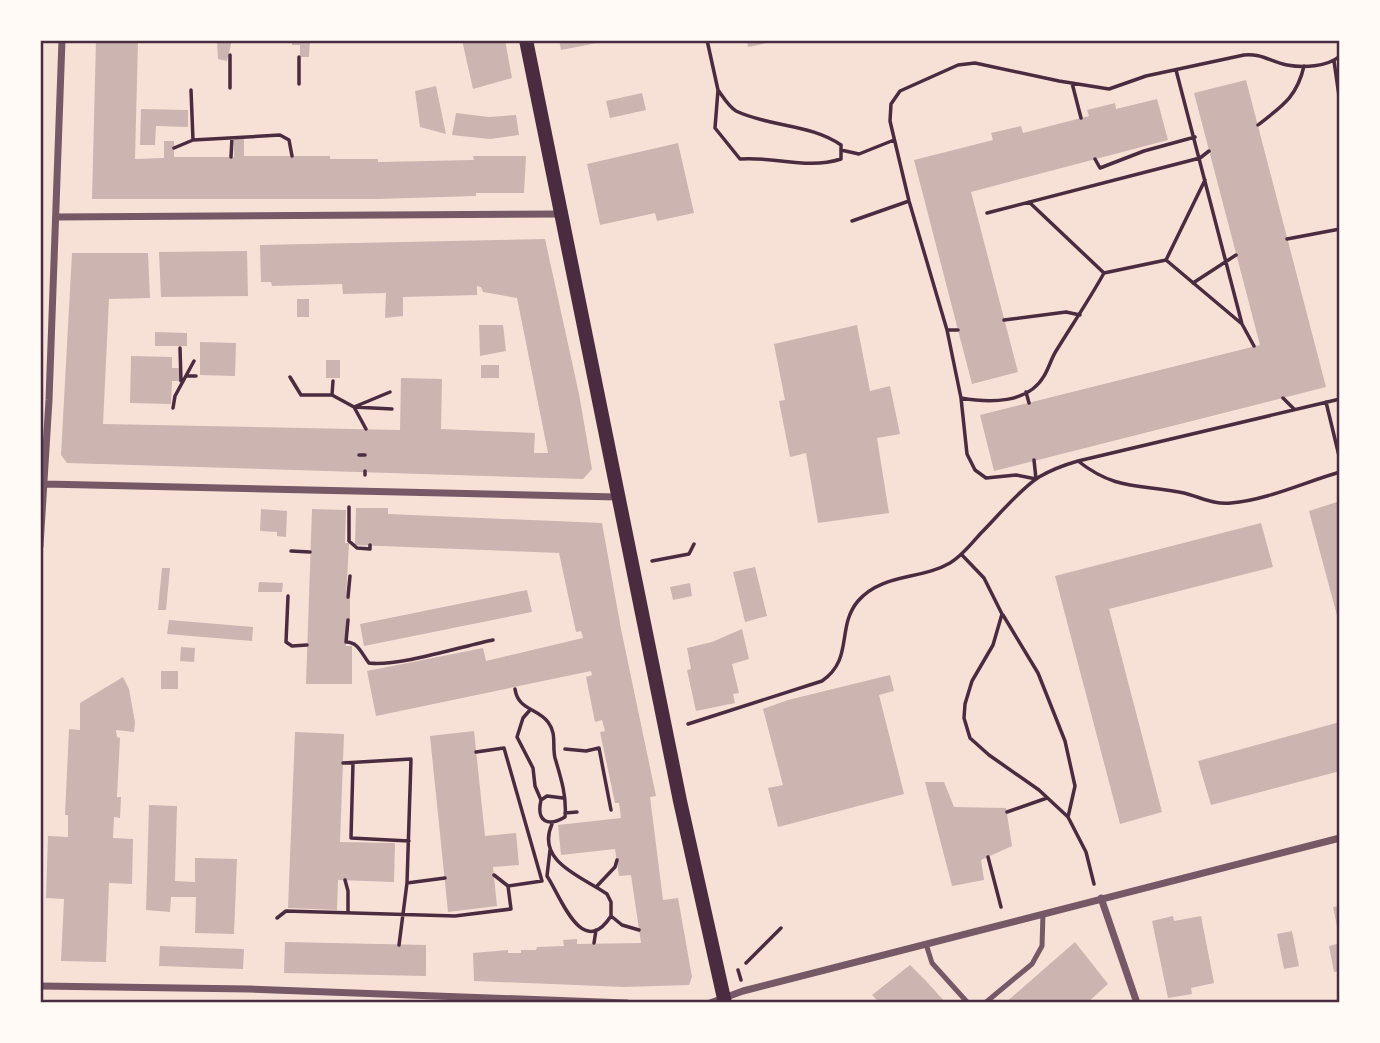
<svg xmlns="http://www.w3.org/2000/svg" width="1380" height="1043" font-family="Manrope,sans-serif">
	<style>
		.building { fill: #ccb4b1 }
		.lines { fill: none; stroke-linecap: round; stroke-linejoin: round }
		.path { stroke: #4a2c40; stroke-width: 3.5 }
		.service { stroke: #755966; stroke-width: 5 }
		.minor { stroke: #755966; stroke-width: 7 }
		.secondary { stroke: #4a2c40; stroke-width: 14 }
		.neatline { fill: none; stroke: #4a2c40; stroke-width: 2.5 }
	</style>
	<rect width="100%" height="100%" fill="#f7e1d7"/>
	<path class="building" d="M96,40H138L135,159L164,158V141H174V157H234V139H244V156H330V159H378V162L474,160L473,156H526L524,193H476V196L378,199H92Z
		M217,40H232L227,61L218,59Z
		M292,40H310L309,57H300V45H292Z
		M462,40H505L512,78L473,89Z
		M559,40H602V42L561,50Z
		M747,40H776L777,41L748,47Z
		M1246,80L1326,387L994,471L980,415L1260,345L1194,93Z
		M436,86L446,134L420,127L415,91Z
		M642,93L646,110L610,118L606,101Z
		M1157,99L1168,140L971,192L1018,372L972,384L914,160L993,140L991,133L1021,126L1023,133L1089,116L1087,110L1115,103L1116,109Z
		M141,109L188,110V127L156,126L155,145H140Z
		M456,113L489,117L516,115L519,135L490,139L452,135Z
		M678,143L694,213L657,221L655,213L600,225L587,164Z
		M545,239L579,394L592,469L583,479L67,463L61,455L72,253H148L150,298L109,299L103,424L400,430L401,378L442,379L441,429L535,433L534,453H548L517,298L483,292L481,287L477,286V295L403,297V316L385,318L386,293L343,294L342,284L272,286L271,282H261L260,245Z
		M247,251L248,296L161,297L159,252Z
		M297,299H309V317H297Z
		M479,325H503L506,351L480,356Z
		M857,325L870,391L890,386L900,434L877,438L889,513L818,523L806,453L790,457L779,401L785,400L774,344Z
		M155,332L187,333V346H155Z
		M200,342L236,343L235,376L200,375Z
		M131,356L172,357V368H181L180,381H172L171,404L130,403Z
		M326,360H340V378H326Z
		M481,365H499V378H481Z
		M1340,501V623H1339L1309,511Z
		M356,508H388V514L602,523L621,629L656,796L650,797L663,900L678,898L692,977L689,985L624,987L474,981L473,953L508,950V953H521V950H536L537,947L564,946L563,940L577,939V944L641,943L631,875L619,876L615,849L561,855L558,825L621,818L619,803H615L600,732L605,731L602,720L595,722L586,677L592,675L591,671L376,716L367,671L483,648L486,661L583,638L581,631L576,632L559,553L355,545Z
		M261,509L287,511L286,537L277,536V532L260,531Z
		M312,509L346,510L345,543H349L346,598L350,597V621L346,620V646H352V684H306Z
		M1261,523L1273,567L1109,609L1162,812L1120,824L1055,576Z
		M755,567L767,616L745,622L733,572Z
		M162,568H170L166,610H158Z
		M259,582L283,583L282,592H258Z
		M690,583L692,596L673,600L670,587Z
		M527,590L532,612L364,646L360,624Z
		M169,620L253,627L252,641L167,634Z
		M742,629L749,659L732,664L739,693L733,694L735,703L696,711L687,670L691,669L687,648L712,642Z
		M181,647L195,648L194,662L180,661Z
		M161,671H178V689H161Z
		M890,675L894,691L879,695L904,794L778,827L768,788L783,785L763,709L788,700Z
		M123,677L129,689L135,722L134,732L116,730L117,737L120,738L117,797H121L120,818L114,817L113,838L133,839L132,884L109,883L106,962L61,961L64,899L46,898L48,836L68,837V815H65L69,729L80,730V703Z
		M1340,722V771L1211,805L1198,761Z
		M474,731L485,836L516,833L519,865L493,867L497,906L448,912L430,736Z
		M295,732L344,734L340,842L395,843L394,882L338,880L337,910L288,908Z
		M925,782H944L954,807L1006,808L1012,846L981,860L984,880L952,886Z
		M149,805L177,806L175,881L195,882V858L237,859L234,934L195,933L196,897H171L170,912L146,910Z
		M1340,906V936H1339L1333,907Z
		M1173,916L1174,921L1201,916L1214,983L1191,988L1192,994L1168,998L1152,921Z
		M1292,931L1299,966L1284,969L1277,934Z
		M285,942L426,945V976L284,973Z
		M1075,942L1108,984L1087,1003H1005Z
		M1340,943V971L1334,972L1329,946Z
		M160,946L244,949L243,969L159,966Z
		M910,965L926,981L946,1003H880L872,995Z"/>
	<g class="lines">
		<path class="path" d="M707,40L718,90L715,128L740,159C774,156 807,170 841,159V145C812,124 769,127 736,111C729,107 723,97 718,90
			M230,55V88
			M1334,61L1340,103
			M1176,70L1242,324L1254,346
			M1072,83L1081,118
			M299,84V57
			M1258,125C1282,106 1297,97 1304,66
			M193,140L280,135L289,140L292,156
			M174,148L193,140L191,90
			M841,150L859,154L894,140
			M231,157L232,138
			M1095,159L1100,168L1144,151L1195,137
			M1029,202L1104,273
			M987,213L1200,158L1209,151
			M852,221L909,201
			M1287,239L1340,229
			M1166,260L1205,180
			M1193,283L1236,255
			M1004,320L1066,312L1080,315
			M947,330H958
			M180,348L181,381
			M186,376H196
			M290,377L301,395H332
			M333,381L332,395L354,407L390,392
			M1026,392L1029,403
			M961,398C989,403 1028,404 1044,376C1049,368 1051,359 1056,351C1072,325 1089,300 1104,273L1166,260L1242,324
			M1283,398L1294,409
			M1326,402L1340,460
			M173,408L175,396L194,361
			M366,429L354,407L392,409
			M359,455H365
			M1034,460L1036,479L1016,475L986,478L975,470L967,454L961,398L947,330L909,201L890,121L891,104L900,91L958,65L975,63L1059,81L1109,89L1146,76L1244,55C1261,53 1271,62 1287,65C1303,68 1327,67 1340,56
			M1078,461C1116,491 1140,484 1184,493C1200,497 1214,505 1231,503C1267,500 1305,482 1340,472
			M365,471V475
			M349,507V541L357,548L370,549V545
			M291,551L310,552
			M962,555L984,578L1002,614L993,645L972,681L965,704L964,718L970,738L989,755L1039,790L1068,817L1086,852L1094,884
			M652,561L689,554L694,544
			M288,596L286,642L292,646L307,645
			M348,597L350,576
			M1003,615L1038,673L1065,741L1075,786L1068,817
			M348,620L346,642C359,642 362,655 369,663C397,667 463,646 493,640
			M515,689C518,710 537,708 548,722C557,734 552,745 555,758C561,778 567,797 565,817C548,827 536,822 541,800L547,796L563,798
			M530,710L523,718L517,737L533,768L535,786L541,800
			M688,724L822,681C854,659 836,627 858,601C882,573 921,580 950,563C962,556 972,543 981,533C998,516 1019,490 1039,477C1051,470 1064,465 1078,461L1340,399
			M565,749L586,751L599,748L611,810
			M343,763L411,759L407,883L399,945
			M353,763L351,838L409,841
			M1007,812L1047,798
			M565,813L577,812
			M550,850L547,876C560,895 582,961 611,916V902L607,894C583,877 535,862 552,824
			M988,857L1001,907
			M494,875L508,886
			M345,880L348,891V912
			M407,883L445,878
			M597,886L615,867L617,860
			M611,916L622,925L639,930
			M277,918L286,911L455,916L511,909L508,886L542,881L504,748L476,752
			M594,943L596,930
			M746,963L781,928
			M738,970L741,980"/>
		<path class="service" d="M926,944L932,963L968,1003
			M985,1003L1032,964L1042,946L1043,914"/>
		<path class="minor" d="M56,217L559,214
			M45,484L617,497
			M40,546L49,400L62,40
			M1101,898L1137,1003
			M40,986L249,989L627,1003
			M710,1003L743,991L1340,838"/>
		<path class="secondary" d="M526,40L680,801L725,1003"/>
	</g>
	<rect width="1380" height="1043" fill="none" stroke="#fffaf5" stroke-width="84"/>
	<rect x="42" y="42" width="1296" height="959" class="neatline"/>
</svg>
